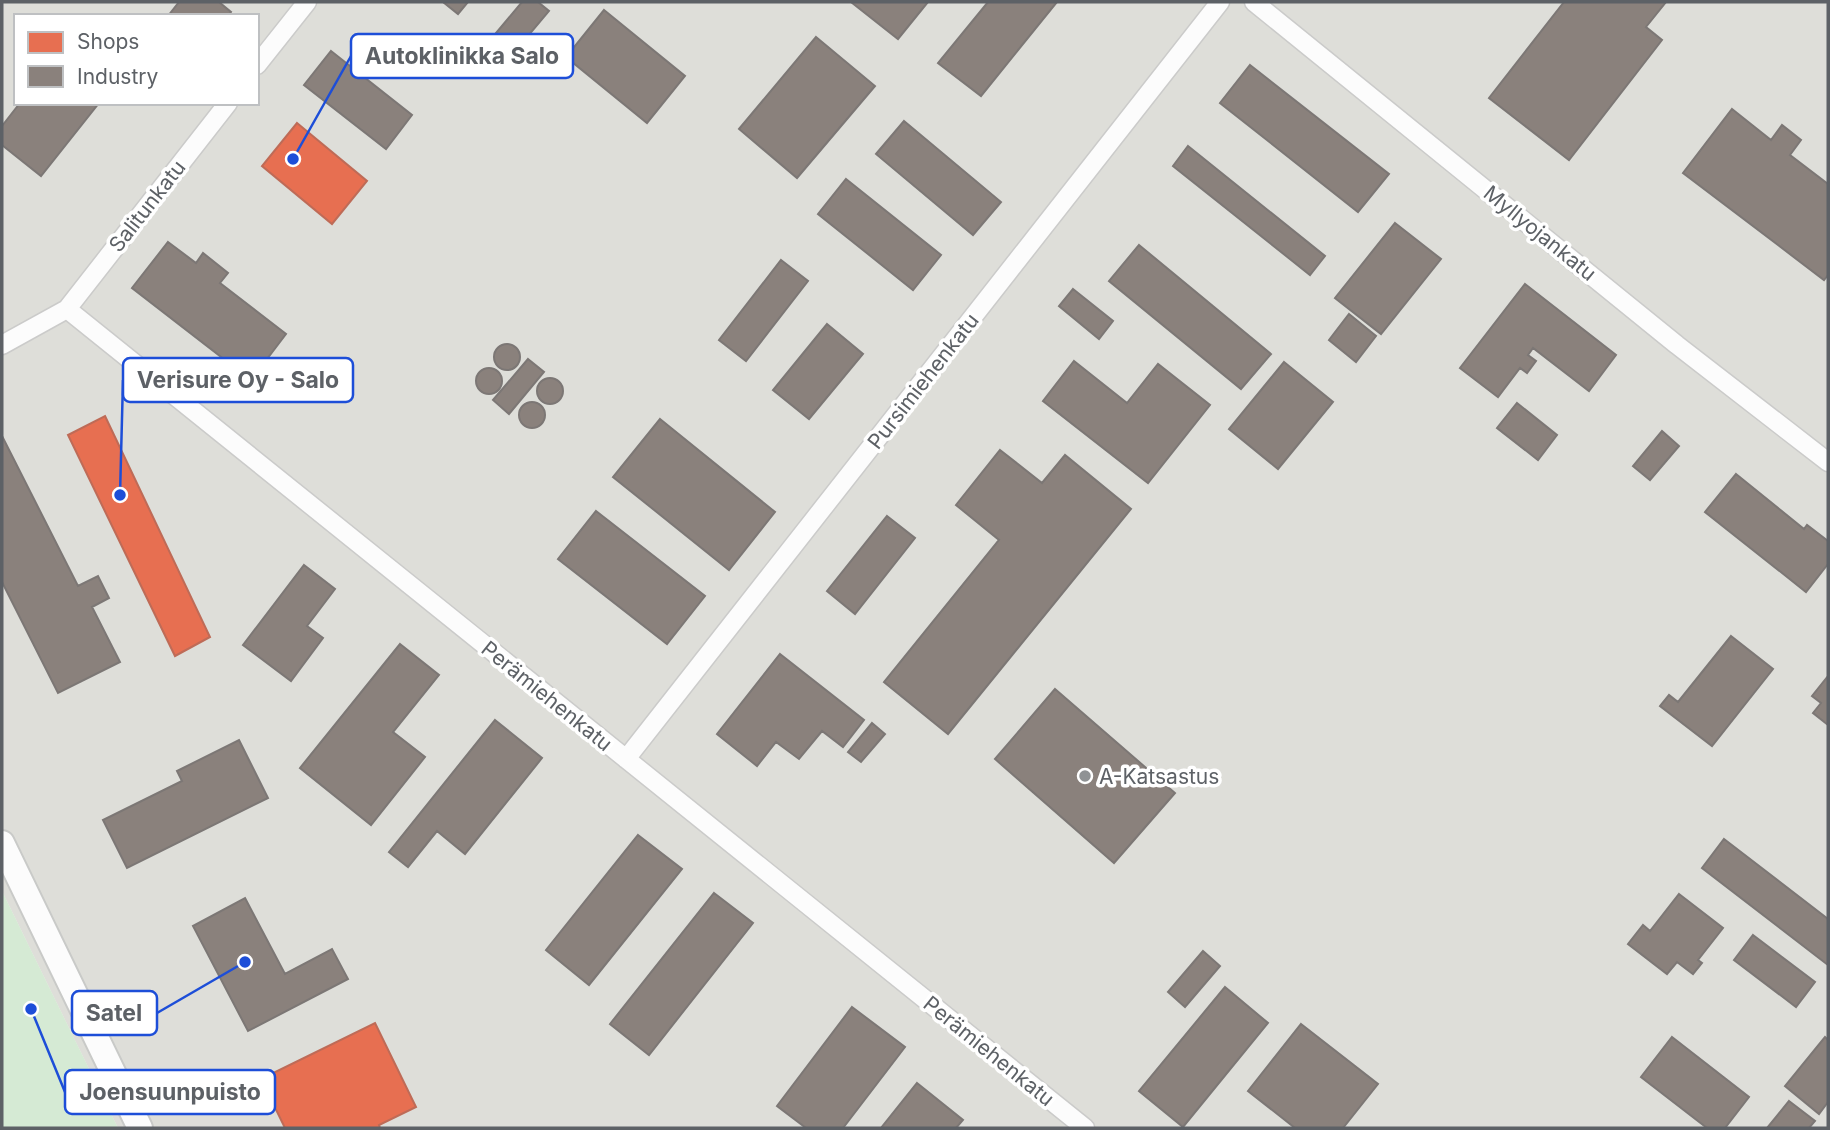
<svg xmlns="http://www.w3.org/2000/svg" width="1830" height="1130" font-family="Inter,sans-serif">
	<style>
		.industrial { fill: #deded9; fill-rule: evenodd }
		.green { fill: #d5ead4 }
		.shops { fill: #e76f51; stroke: #be6b57; stroke-width: 2 }
		.industry { fill: #8a817c; stroke: #7c7775; stroke-width: 2 }
		.lines { fill: none; stroke-linecap: round; stroke-linejoin: round }
		.street-casing { stroke: #cbcbca; stroke-width: 21 }
		.secondary-casing { stroke: #c9cac8; stroke-width: 28 }
		.street { stroke: #fcfcfc; stroke-width: 18 }
		.secondary { stroke: #fcfcfc; stroke-width: 24 }
		.poi-dot { fill: #8f9294; stroke: #fff; stroke-width: 2.5 }
		.labels { text-anchor: middle; dominant-baseline: central; stroke-width: 7; stroke-linejoin: round; paint-order: stroke }
		.street-label { font-size: 21px; fill: #5d6166; stroke: #fff }
		.poi-label { font-size: 21px; fill: #5d6166; stroke: #fff; text-anchor: start }
		.leader { fill: none; stroke: #1d4ed8; stroke-width: 2.5 }
		.callout-dot { fill: #1d4ed8; stroke: #fff; stroke-width: 2.5 }
		.callout { fill: #fff; stroke: #1d4ed8; stroke-width: 2.5 }
		.callout-label { font-size: 23px; text-anchor: middle; font-weight: bold; fill: #5d6166 }
	</style>
	<rect width="100%" height="100%" fill="#edede8"/>
	<path class="industrial" d="M2,2H1828V1128H118L2,891ZM16,16H257V103H16Z"/>
	<path class="green" d="M2,891L118,1128H2Z"/>
	<path class="shops" d="M297,123L367,181L332,224L262,166Z
		M105,416L210,637L175,656L68,435Z
		M375,1023L416,1107L379,1125L380,1128H285L261,1079Z"/>
	<path class="industry" d="M179,2H219L231,12L228,16H168Z
		M443,2H468L458,14Z
		M522,2H538L549,11L501,68L481,51Z
		M851,2H928L898,39Z
		M988,2H1057L981,96L938,63Z
		M1564,2H1666L1646,27L1662,40L1569,160L1489,98Z
		M604,10L685,76L647,123L566,57Z
		M816,37L875,86L797,178L739,129Z
		M331,51L412,115L386,149L304,85Z
		M1250,65L1389,174L1358,212L1220,103Z
		M20,103H99L41,176L2,145V126Z
		M1732,109L1771,140L1782,125L1801,140L1790,155L1828,184V275L1824,280L1683,173Z
		M904,121L1001,202L973,235L876,154Z
		M1188,146L1325,256L1310,275L1173,166Z
		M846,179L941,255L913,290L818,214Z
		M1395,223L1441,259L1381,334L1335,298Z
		M168,242L196,263L203,253L228,273L220,283L286,334L251,380L132,288Z
		M1139,245L1271,354L1241,389L1109,281Z
		M781,260L808,281L746,361L719,340Z
		M1525,284L1616,355L1589,391L1533,348L1528,355L1536,361L1527,373L1520,368L1498,397L1460,368Z
		M1073,289L1113,321L1099,339L1059,306Z
		M1349,314L1376,336L1356,362L1329,340Z
		M827,324L863,354L809,419L773,390Z
		M494 357a13 13 0 1 1 26 0a13 13 0 1 1-26 0Z
		M528,359L544,372L509,414L493,400Z
		M1074,361L1127,403L1158,364L1210,405L1148,483L1043,401Z
		M1284,362L1333,402L1278,469L1229,429Z
		M476 381a13 13 0 1 1 26 0a13 13 0 1 1-26 0Z
		M537 391a13 13 0 1 1 26 0a13 13 0 1 1-26 0Z
		M519 415a13 13 0 1 1 26 0a13 13 0 1 1-26 0Z
		M1517,403L1557,435L1538,460L1497,428Z
		M660,419L775,512L729,570L613,477Z
		M1662,431L1679,446L1650,480L1633,466Z
		M2,436L78,586L98,576L109,598L92,607L120,662L58,693L2,582Z
		M1000,450L1042,483L1065,455L1131,509L948,734L884,682L999,540L956,505Z
		M1736,474L1804,529L1807,525L1828,541V564L1806,592L1705,512Z
		M596,511L705,596L667,644L558,559Z
		M887,516L915,538L855,614L827,591Z
		M304,565L335,589L307,626L323,638L291,681L243,645Z
		M1731,636L1773,669L1712,746L1660,706L1669,695L1678,702Z
		M400,644L439,675L393,732L425,757L371,825L300,768Z
		M780,654L864,720L843,747L822,731L799,759L776,742L757,766L717,734Z
		M1828,676V725L1813,713L1821,703L1812,696Z
		M1055,689L1175,793L1114,863L995,759Z
		M495,720L542,758L465,854L437,831L408,867L389,852Z
		M872,723L885,734L861,762L848,752Z
		M239,740L268,798L127,868L103,820L182,781L177,771Z
		M638,835L682,869L589,985L546,950Z
		M1724,839L1828,919V965L1702,868Z
		M714,893L753,923L649,1055L610,1024Z
		M1679,894L1723,928L1698,960L1702,963L1693,974L1677,962L1667,974L1628,944L1643,925L1650,931Z
		M245,898L285,974L332,949L348,979L248,1031L193,926Z
		M1753,935L1815,982L1796,1007L1734,960Z
		M1203,951L1220,966L1185,1007L1168,992Z
		M1225,987L1268,1023L1183,1127L1139,1091Z
		M852,1007L905,1047L843,1128H806L777,1106Z
		M1301,1024L1378,1084L1343,1128H1295L1248,1091Z
		M1672,1037L1749,1097L1725,1128H1707L1641,1077Z
		M1825,1037L1828,1040V1102L1819,1114L1785,1086Z
		M917,1083L963,1120L956,1128H881Z
		M1789,1101L1815,1121L1809,1128H1767Z"/>
	<g class="lines">
		<g class="street-casing">
			<path id="street" d="M1254,2L1677,345L1828,462
				M257,65L307,2
				M67,309L228,103
				M2,345L67,309L1085,1128
				M626,759L1220,2"/>
		</g>
		<g class="secondary-casing">
			<path id="secondary" d="M2,843L140,1128"/>
		</g>
		<use href="#street" class="street"/>
		<use href="#secondary" class="secondary"/>
	</g>
	<circle class="poi-dot" cx="1085" cy="776" r="7"/>
	<g class="labels">
		<g class="street-label">
			<text transform="translate(147 206) rotate(-52)">Salitunkatu</text>
			<text transform="translate(1540 233) rotate(39)">Myllyojankatu</text>
			<text transform="translate(923 381) rotate(-52)">Pursimiehenkatu</text>
			<text transform="translate(547 696) rotate(39)">Perämiehenkatu</text>
			<text transform="translate(989 1051) rotate(39)">Perämiehenkatu</text>
		</g>
		<g class="poi-label">
			<text x="1099" y="776">A-Katsastus</text>
		</g>
	</g>
	<path class="leader" d="M293 159L351 56M120 495L123 380M245 962L157 1013M31 1009L65 1092"/>
	<g class="callout-dot">
		<circle cx="293" cy="159" r="7"/>
		<circle cx="120" cy="495" r="7"/>
		<circle cx="245" cy="962" r="7"/>
		<circle cx="31" cy="1009" r="7"/>
	</g>
	<g class="callout">
		<rect x="351" y="34" width="222" height="44" rx="7"/>
		<rect x="123" y="358" width="230" height="44" rx="7"/>
		<rect x="72" y="991" width="85" height="44" rx="7"/>
		<rect x="65" y="1070" width="210" height="44" rx="7"/>
	</g>
	<g class="callout-label">
		<text x="462" y="64">Autoklinikka Salo</text>
		<text x="238" y="388">Verisure Oy - Salo</text>
		<text x="114" y="1021">Satel</text>
		<text x="170" y="1100">Joensuunpuisto</text>
	</g>
	<rect width="1830" height="1130" fill="none" stroke="#5d6166" stroke-width="7"/>
	<rect x="14" y="14" width="245" height="91" fill="#ffffff" stroke="#bec0c2" stroke-width="2"/>
	<rect x="28" y="32" width="35" height="21" fill="#e76f51" stroke="#bec0c2" stroke-width="2"/>
	<text x="77" y="49" font-size="21" fill="#5d6166">Shops</text>
	<rect x="28" y="66" width="35" height="21" fill="#8a817c" stroke="#bec0c2" stroke-width="2"/>
	<text x="77" y="84" font-size="21" fill="#5d6166">Industry</text>
</svg>
